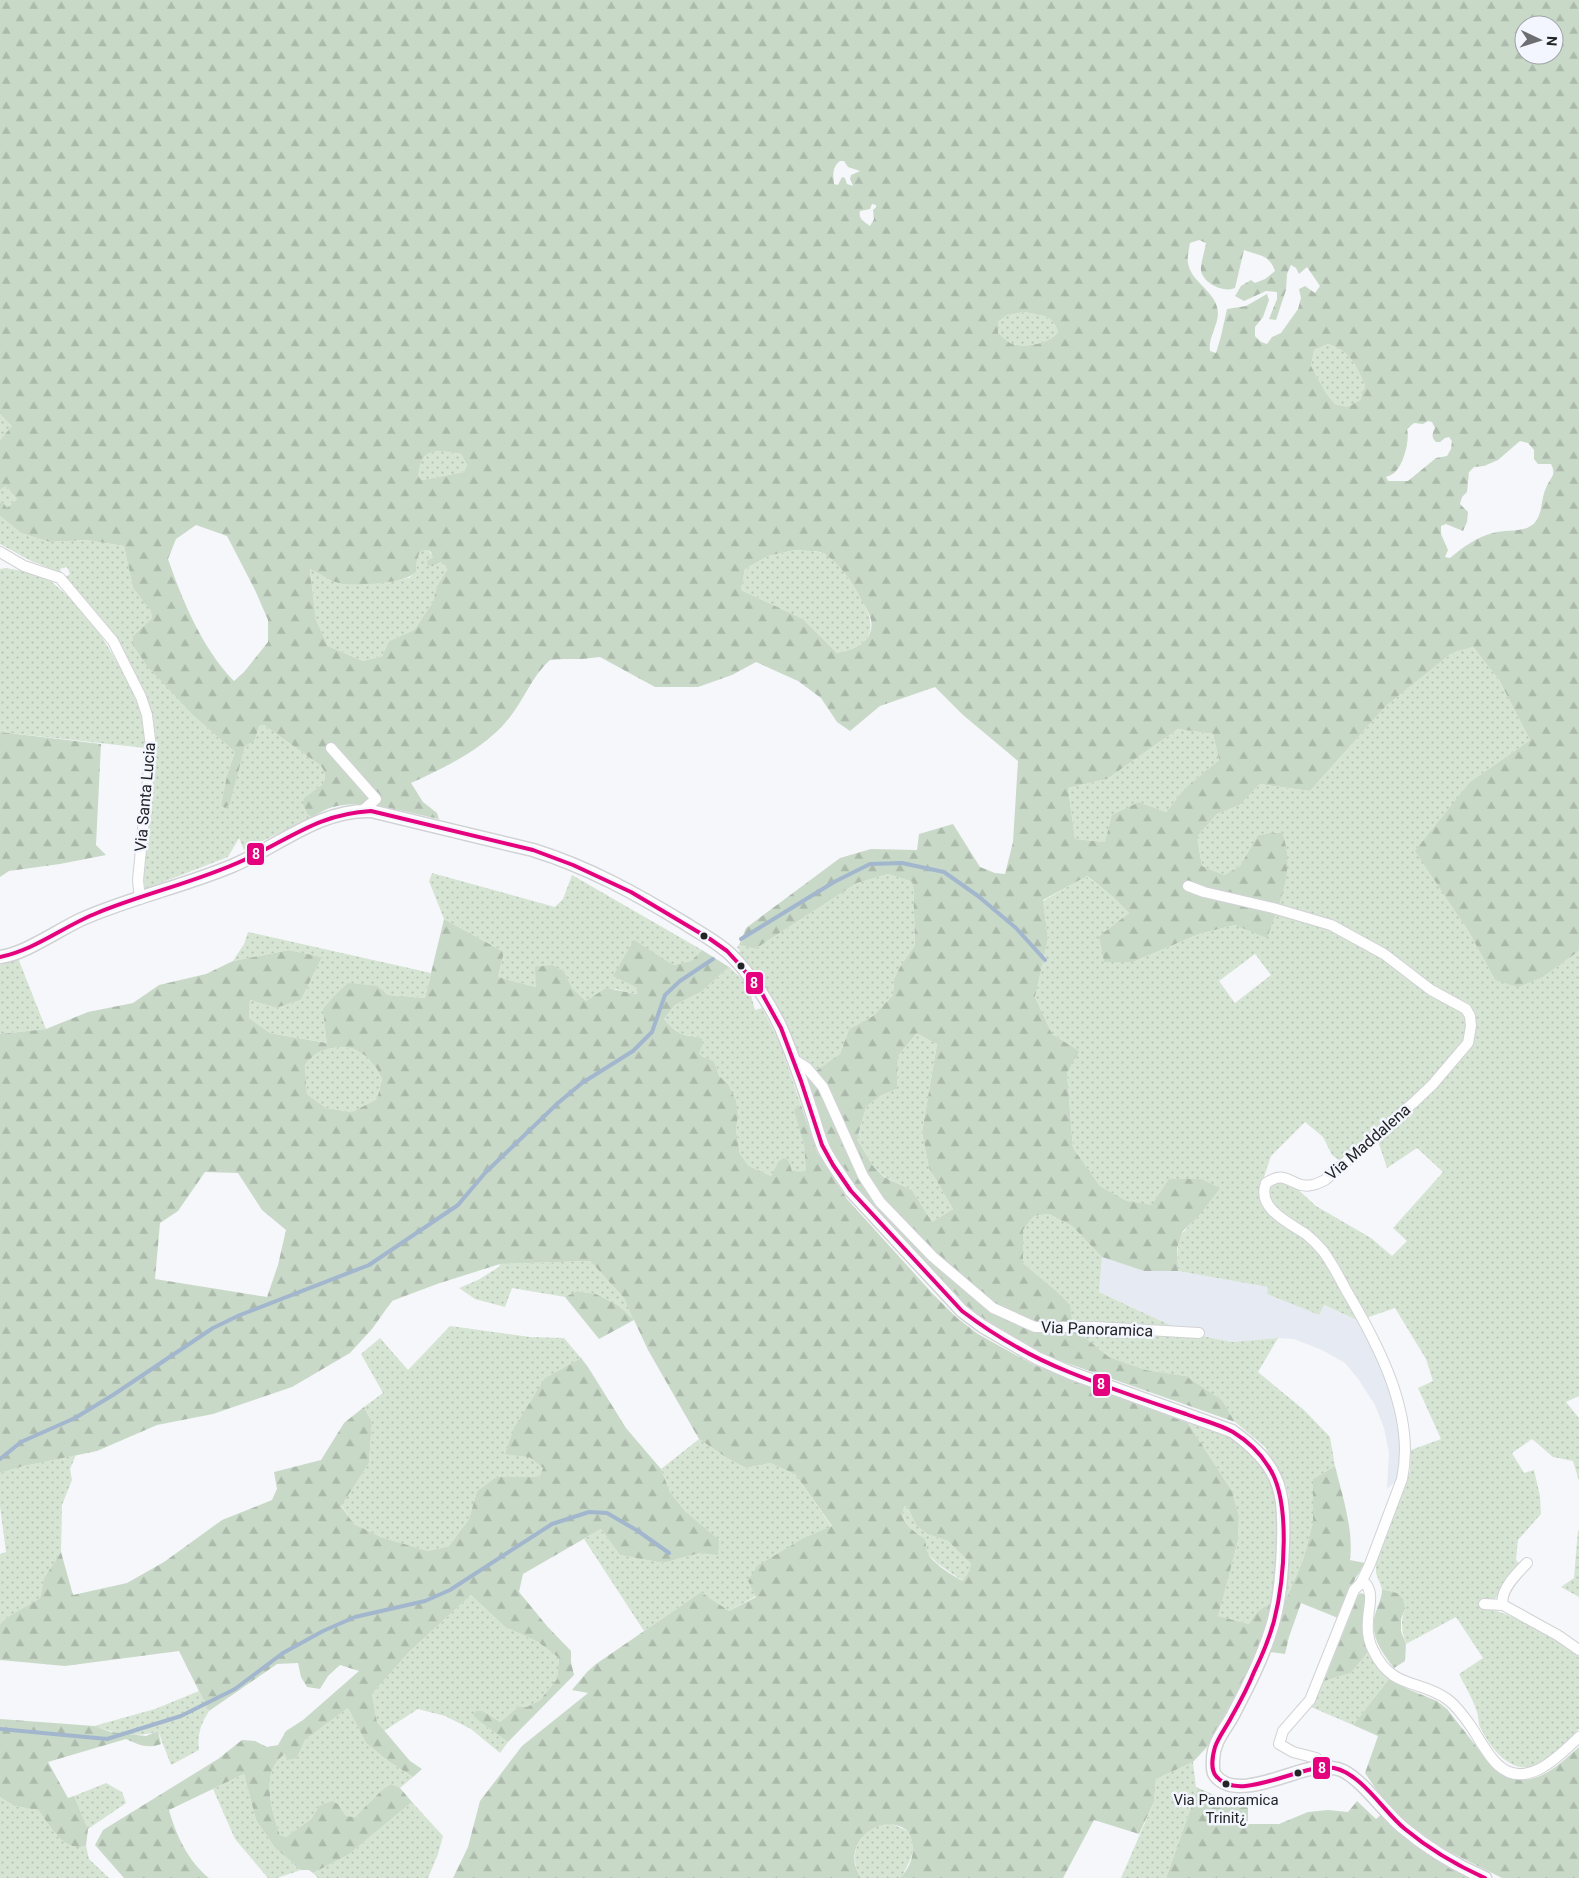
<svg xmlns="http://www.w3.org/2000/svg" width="1579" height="1878" font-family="Roboto,sans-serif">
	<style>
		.built { fill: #e6eaf2 }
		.grass { fill: url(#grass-dots); fill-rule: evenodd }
		.forest { fill: url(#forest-firs); fill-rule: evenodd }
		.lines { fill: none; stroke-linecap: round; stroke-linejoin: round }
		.stream { stroke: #a2b7ce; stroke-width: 4 }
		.minor-casing { stroke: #d1d2d5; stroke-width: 12 }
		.tertiary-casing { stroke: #d1d2d5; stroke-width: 15 }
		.minor { stroke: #fefefe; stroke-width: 10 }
		.tertiary { stroke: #fefefe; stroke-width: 12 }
		.bus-1-casing { stroke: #f3f6fe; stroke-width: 8 }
		.bus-1 { stroke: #e5007d; stroke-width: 4 }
		.bus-dot { fill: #232426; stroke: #f3f6fe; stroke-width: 2 }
		.labels { text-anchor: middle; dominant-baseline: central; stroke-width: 5; stroke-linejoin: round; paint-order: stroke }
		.bus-label { font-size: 15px; fill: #232426; stroke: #f3f6fe }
		.street-label { font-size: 16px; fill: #232426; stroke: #f3f6fe }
		.line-badge { stroke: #f3f6fe; stroke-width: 2 }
		.badge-label { font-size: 14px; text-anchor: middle; font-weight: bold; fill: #fff }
	</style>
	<defs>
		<pattern id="grass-dots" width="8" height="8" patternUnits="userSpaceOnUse" patternTransform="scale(1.25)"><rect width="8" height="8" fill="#d6e4d4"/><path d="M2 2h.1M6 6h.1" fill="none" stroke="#b7c3b6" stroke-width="1.8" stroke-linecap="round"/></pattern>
		<pattern id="forest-firs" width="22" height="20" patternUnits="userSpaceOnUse" patternTransform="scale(1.25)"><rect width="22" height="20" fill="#c9d9c8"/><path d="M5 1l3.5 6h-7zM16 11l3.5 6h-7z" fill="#acbaac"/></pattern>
	</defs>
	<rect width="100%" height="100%" fill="#f6f7fb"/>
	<path class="built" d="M1102,1257L1144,1271H1178L1269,1287L1267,1294L1319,1315L1323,1305L1361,1322L1389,1383L1396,1410L1401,1436L1400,1462L1397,1480L1387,1489L1389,1453L1384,1428L1375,1405L1359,1380L1345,1363L1322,1350L1294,1339L1278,1338L1232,1342L1187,1333L1099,1292Z"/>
	<path class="grass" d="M1025,312C1041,316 1053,314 1058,332C1050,344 1023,349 1010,343C1006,340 1002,336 998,333V322L1007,315Z
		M1328,344C1350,351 1356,365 1365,385L1360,400L1348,407L1335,404L1326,393L1311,366L1314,350Z
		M0,414L13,426L0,440Z
		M443,451L461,454L467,465L464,472L422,480L417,476C421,457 423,452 443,451Z
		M6,486L17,499L7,508L2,502L0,503V490Z
		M0,516L21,533L50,542L86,540L124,546L133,588L152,611V618L133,636L196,718L235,752L227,775L221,805L230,804L245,745L255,740L259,726L264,725L321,766L325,773L324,783L304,798L308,815L312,817L244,850L239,838L228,857L145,889L143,874L155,736L149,708L117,640L87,602L64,578L70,574L67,567L60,569L62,573L31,561L0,544Z
		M428,550L433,556V566L443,562L448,568L437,586L433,602L414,630L389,641L382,656L363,661L328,646L316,620L310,568L338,583H379L409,578L416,572L417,560L420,551Z
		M795,550C803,551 813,550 822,553C833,556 847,576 853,585C874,617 884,643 837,653L803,619L741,590L745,569L768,556Z
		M5,568L36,573L52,582L82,609L102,637L129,682L146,728L145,748L0,732V569Z
		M1473,647L1499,680L1530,740L1470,782L1432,875L1469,932L1495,980L1543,977L1579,951V1396L1566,1402L1579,1418V1481L1573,1461L1553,1457L1532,1439L1512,1453L1524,1473L1534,1470L1540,1496L1541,1514L1518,1540L1516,1560L1521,1565L1494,1600L1482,1607C1519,1615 1549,1635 1579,1657V1729C1567,1741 1552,1760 1535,1766C1509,1774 1490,1747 1480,1727C1478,1723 1479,1717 1477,1712C1473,1699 1465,1686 1459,1674L1483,1658L1456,1617L1406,1644C1402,1631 1400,1622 1405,1609L1397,1593L1382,1589L1376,1573V1561L1410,1471L1411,1450L1441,1439L1418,1388L1433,1381L1426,1359L1395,1308L1366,1318L1323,1242L1274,1206L1268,1197L1269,1186L1278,1181L1293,1185L1316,1206L1371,1238L1392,1256L1407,1241L1393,1228L1443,1172L1417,1148L1387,1168L1377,1138L1419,1105L1450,1073L1470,1047L1468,1038L1421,1091L1340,1161L1332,1155L1323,1137L1305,1122L1271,1156L1262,1183L1267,1210L1273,1218L1309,1242L1326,1262L1336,1282L1361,1322L1324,1305L1319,1315L1267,1294L1268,1287L1178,1271C1177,1242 1176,1237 1198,1217L1127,1201L1100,1186L1073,1148L1067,1073L1078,1051L1052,1034L1035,997L1048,939L1043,901L1086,876L1112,896L1129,913L1099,936L1133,962L1199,934L1235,925L1282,832L1258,835L1240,866L1224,875L1202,866L1197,837L1217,814L1240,805L1260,784L1310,791L1386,706L1452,653ZM1255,954L1271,975L1235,1003L1219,981Z
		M1178,729L1213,734L1219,760L1185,788L1166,812L1139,802L1105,842L1075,839L1068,788L1107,779Z
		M432,873L555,907L563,899L572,875L702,950L691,961L673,965L636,987L637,994L615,989L586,1001L572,988L564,971L536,987L498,977L504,952L444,919L429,881Z
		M888,874L913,882L915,945L900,967L894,979L893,995L873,1016L849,1029L840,1054L815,1073L801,1057L777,1008L737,953L740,951L737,947L739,945L755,949L857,883Z
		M248,932L431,973L425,998L388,995L378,986L328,1043L270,1033L249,1018L250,1000L276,1008L301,1000L322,957L289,950L233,961L244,944Z
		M18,958L46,1029L0,1034V965Z
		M729,967L748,984L755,1010L762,1008L779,1041L801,1105L795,1110L804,1145L807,1168L803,1172L797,1173L792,1171L789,1161L773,1173L771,1176L749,1166L740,1154L736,1130L738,1116L728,1084L719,1076L716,1066L713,1062L703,1057L698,1052L703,1044L696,1036C682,1037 673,1029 664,1019L675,1005L701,992Z
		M918,1032L937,1044L922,1132L929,1168L953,1209L932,1222L912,1190L885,1177L873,1166L857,1139L866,1107L882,1095L897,1089L898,1056Z
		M339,1047L352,1048L366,1056L377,1069L382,1079L377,1099L352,1112L326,1108L307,1094L305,1065C316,1051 322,1050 339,1047Z
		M1049,1214L1072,1226L1102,1257L1099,1292L1187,1333L1232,1342L1278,1338L1258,1372L1304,1410L1330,1437L1335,1466L1313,1479V1522L1303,1560L1284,1604L1290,1542L1289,1497L1286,1484L1265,1447L1235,1422L1222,1400L1186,1376L1146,1370L1109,1357L1073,1328L1054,1289L1023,1263V1230L1034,1216Z
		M590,1261L624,1298L634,1320L618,1305L596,1294L577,1291L565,1297L512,1288L505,1307L475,1299L459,1288L478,1280L499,1267L500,1264Z
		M450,1326L530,1337L564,1338L581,1358L545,1378L529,1457L543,1468L539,1477H496L477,1491L469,1519L449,1546L428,1551L381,1537L354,1524L341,1505L369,1463L372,1422L364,1407L383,1393L361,1354L380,1338L408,1370Z
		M1188,1423C1201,1427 1215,1431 1228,1437C1237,1442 1245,1449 1252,1456C1291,1495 1276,1554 1272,1603C1260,1608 1255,1613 1249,1624L1217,1616L1238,1542L1239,1516L1232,1491Z
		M699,1439L727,1458L746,1468L770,1463L795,1474L832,1527L802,1540L748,1581L756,1596L729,1611L701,1592L644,1631L584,1539L601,1529L620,1555L663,1563L700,1553L718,1540L685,1511L670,1492L661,1469Z
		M76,1455L70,1469L72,1480L62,1505L61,1552L44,1578L40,1598L6,1618L0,1624V1554L6,1552L0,1506V1473L24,1466Z
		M905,1506L908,1508L916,1525L927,1534L948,1541L971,1564V1570L963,1581L938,1564L927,1553L925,1539C915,1532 896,1519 905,1506Z
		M1578,1530L1579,1531V1597L1561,1587L1574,1578Z
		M471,1595L505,1627L538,1642L559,1658L557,1679L540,1700L527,1707H518L500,1722L483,1711L480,1722L508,1742L500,1753L471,1729L445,1716L418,1709L384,1731L377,1722L372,1694L409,1652Z
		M1368,1652L1378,1668L1389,1679L1353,1725L1311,1707L1324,1681L1351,1673Z
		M199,1691L209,1711C201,1724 197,1734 199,1750L171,1765L158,1731C137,1739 114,1733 94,1726L155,1709Z
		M348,1708L366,1743L388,1761L413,1777L400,1788L391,1784L383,1789L355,1817L346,1816L338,1804L319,1806L311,1819L286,1837L280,1835C272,1811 259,1771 285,1754L297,1758L305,1740Z
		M1193,1762L1196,1787L1198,1788L1166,1878H1121L1154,1802L1156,1779Z
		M244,1774L256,1820L275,1848L301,1870L277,1878H268L235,1839L213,1789Z
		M106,1783L122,1792L126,1803L88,1829L74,1796Z
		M0,1797L14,1806L38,1810C50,1825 63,1853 86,1846L89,1859L109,1878H0Z
		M412,1802L443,1836L438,1854L428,1878H318L313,1873L348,1855Z
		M892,1824L908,1831C918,1851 911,1858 902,1876L900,1878H862C847,1859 857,1833 880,1825C883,1824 888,1824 892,1824Z"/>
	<path class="forest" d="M0,0H1579V951L1543,977L1518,987L1495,980L1469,932L1415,851L1470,782L1530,740L1499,680L1473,647L1452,653L1386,706L1310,791L1260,784L1240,805L1217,814L1197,837L1202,866L1224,875L1240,866L1258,835L1282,832C1296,871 1280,900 1267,938L1235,925L1199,934L1133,962H1104L1099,936L1129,913L1112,896L1087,876L1043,900L1048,939L1035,997L1052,1034L1079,1051L1067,1073L1073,1148L1100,1186L1127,1201L1152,1205L1169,1179H1201L1220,1188L1198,1217L1183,1231L1177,1248L1178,1271H1144L1102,1257L1072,1226L1049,1214L1034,1216L1023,1230V1263L1054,1289L1070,1305L1073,1328L1109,1357L1146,1370L1186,1376L1222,1400L1235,1422L1041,1354L985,1320L968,1307L858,1191L829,1146L806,1078L840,1054L849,1029L873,1016L893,995L894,979L900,967L915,945L913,882L888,874L857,883L755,949L739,945L746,928L840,858L871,849L917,850L919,834L953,824L980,867L995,873L1005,874L1013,842L1018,761L963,715L935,687L880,706L850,731L837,722L821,698L798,681L756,662L732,675L698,687H655L600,657L583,659H564L550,660C532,676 525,698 510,717C486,748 446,767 411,783L423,802L437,813L439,819C408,813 365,798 333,807C326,809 319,813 312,817L308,815L303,804L304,798L324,783L325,773L321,766L264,725L259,726L255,740L245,746L230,804L225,808L221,805L227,775L235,752L196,718L147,666L133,645V636L152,618V612L133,588L124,546L86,540L50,542L21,533L0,516V503L2,501L7,508L17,499L6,486L0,490V440L12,426L0,414ZM1524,25H1554V55H1524ZM840,161H844L848,167L860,171L851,175L850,179L853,186L847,184L845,178L842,177L838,185L834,184C833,176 832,167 840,161ZM872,204L876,205V207L873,210L874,219L870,226C865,222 858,219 860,211L870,209ZM1199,240L1206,243C1205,251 1200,264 1201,271C1204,284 1224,293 1235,288L1244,250C1259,256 1269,254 1275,271L1265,279L1255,283L1251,280L1241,286L1235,296L1244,301L1266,291L1277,292V299L1269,319L1276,320L1286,290L1287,274L1291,265L1296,268L1299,274L1307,267L1320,286L1315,293L1305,286L1299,289L1301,298L1298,309L1281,333L1272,337L1267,344L1261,342L1255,336V327L1263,317L1269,300L1267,294L1246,306L1227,309L1221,336L1216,353L1210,351C1208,337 1218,326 1218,313C1217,291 1191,283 1188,263C1187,257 1189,249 1190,243ZM1025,312C1041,316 1053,314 1058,332C1050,344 1023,349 1010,343C1006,340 1002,336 998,333V322L1007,315ZM1328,344C1350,351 1356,365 1365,385L1360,400L1348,407L1335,404L1326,393L1311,366L1314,350ZM1428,421L1432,422L1435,428C1432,434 1431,437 1436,442H1440L1445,438L1449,437L1452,441L1451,449L1447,456L1436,458L1408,481H1388L1386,477C1389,476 1394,474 1396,471C1404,463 1410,439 1407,429L1414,423L1423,424ZM1520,441L1528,443L1534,450V459L1538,464H1551C1557,476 1550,477 1546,488C1541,498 1543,511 1536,521C1527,534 1507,529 1493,533C1477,537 1463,547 1450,558L1445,557L1448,550L1441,534V526L1446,524L1463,531L1467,522L1468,512L1460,504L1462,497L1467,492L1469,472L1474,467L1484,466L1498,460ZM443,451L461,454L467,465L464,472L422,480L418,476C421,457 423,452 443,451ZM196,525L227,536L255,590L268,620V642L244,672L234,681C202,648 183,602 168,559L176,539ZM428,550L431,552L433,558L428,560L427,565L433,566L442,562L448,568L437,586L433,602L414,630L389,641L382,656L363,661L328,646L316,620L310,569C319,572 329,581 339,583C354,586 405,584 416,572L417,560L420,551ZM795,550C803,551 818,550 825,554C840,565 850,579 859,595C863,603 869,611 871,620C875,642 853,650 837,653L803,619L741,590L745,569L768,556ZM1178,729L1213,734L1219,760L1185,788L1166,812L1139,802L1112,815L1105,842L1075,839L1068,788L1107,779ZM917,1033L937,1044L922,1132L929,1168L953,1209L932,1222L912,1190L884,1177L873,1166L857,1139L866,1107L882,1095L897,1089L898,1056Z
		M0,732L101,744L96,845L106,855L60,864L9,871L0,877Z
		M444,919L504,952L498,977L536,987L535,967L552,965L564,971L572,988L586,1001L606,988L637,994L636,987L613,976L634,940L673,965L691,961L702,950L729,967L701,992L675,1005L664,1019C670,1026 676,1032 685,1035C691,1037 696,1035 702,1039L703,1044L699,1053L703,1057L713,1061L716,1066L719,1076L728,1084L736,1101L738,1116L736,1130L740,1154L749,1166L771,1176L779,1161L784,1158L789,1161L792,1171L803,1172L806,1169L804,1145L794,1110L801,1105L817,1152L847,1199L933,1294L956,1317L978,1334L1034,1365L1188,1423L1232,1491L1239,1516L1238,1541L1218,1616L1249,1624C1255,1613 1260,1608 1272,1603L1259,1645L1249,1670L1207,1747L1193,1762L1156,1779L1154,1802L1139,1834L1094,1820L1063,1878H900C913,1864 917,1848 908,1831C879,1808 837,1848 862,1878H453L468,1847L480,1801L522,1746L588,1693L572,1690L587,1672L596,1664L701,1592L729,1611L756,1597L748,1581L757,1566L802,1539L832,1526L795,1474L770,1463L746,1468L727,1458L699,1439L648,1350L634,1320L599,1339L565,1297L577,1291L596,1294L618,1305L633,1319L624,1298L590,1261L500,1264L437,1284L392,1301L372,1329L350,1353L292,1387L213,1414L157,1425L97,1451L24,1466L0,1473V1034L46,1029L88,1012L133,1003L159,985L206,974L233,961L289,950L322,957L301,1000L276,1008L250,1000L249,1018L270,1033L327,1043L323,1009L335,995L348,983L378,986L388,995L425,998ZM339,1047L352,1048L366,1056L377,1069L382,1079L377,1099L352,1112L326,1108L307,1094L305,1065C316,1051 322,1050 339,1047ZM205,1172L238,1173L262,1210L286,1230L278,1265L267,1297L155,1279L160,1223L178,1211ZM905,1506L908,1508L916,1525L927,1534L948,1541L971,1564L970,1570L963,1581C953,1576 930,1562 927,1551C926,1547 926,1543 925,1539C915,1532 896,1520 905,1506Z
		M581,1358L588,1367L626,1428L661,1469L670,1492L685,1511L719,1540L718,1555L700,1553L663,1563L620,1555L601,1529L523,1574L519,1592L547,1626L571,1651V1662L574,1675L508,1742L480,1722L473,1715L476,1711H483L500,1722L518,1707H527L540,1700L557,1679L559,1658L538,1642L505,1627L471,1595L409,1652L372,1694L377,1722L410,1761L422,1769L413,1777L388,1761L366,1743L348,1708L305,1740L297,1758L287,1760L285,1754C259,1771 272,1812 280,1835L286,1837L311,1819L319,1806L332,1801L338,1804L346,1816L355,1817L383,1789L391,1784L400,1788L412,1802L348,1855L313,1873L309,1870H301L275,1848L256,1820L244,1774L169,1810C176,1835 188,1861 209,1878H124L95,1845L103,1830L218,1759L242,1740L255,1741L267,1747L278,1745L286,1731L303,1720L359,1671L340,1665L328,1676L320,1689L307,1687L301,1677L298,1663L277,1664L209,1711L179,1651L65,1666L0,1660V1624L6,1618L40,1598L44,1578L61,1552L73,1595L127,1583L164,1562L222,1520L272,1500L277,1489L274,1472L321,1460L344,1423L364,1407L372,1422L369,1463L341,1506L354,1524L381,1537L428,1551L449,1546L469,1519L477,1491L496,1477H539L543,1468L529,1457L505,1454L514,1428L545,1378Z
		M1335,1466C1342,1494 1354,1531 1350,1560L1365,1563L1355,1579L1338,1618L1301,1603L1289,1637L1285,1654L1270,1652L1284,1604L1303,1560L1313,1522V1479Z
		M1382,1589L1397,1593L1403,1599L1405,1609L1401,1619V1631L1406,1644L1405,1661L1394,1668C1383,1654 1371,1638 1374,1619C1376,1608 1382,1600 1382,1589Z
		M1361,1593L1365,1595V1634L1368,1652L1351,1673L1324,1681L1358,1595Z
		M1389,1679L1410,1690L1437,1701L1447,1709L1494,1769C1529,1794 1553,1770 1579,1747V1878H1502L1442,1848L1397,1815L1388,1807L1365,1773L1378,1736L1353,1725Z
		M0,1719L94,1726L111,1732L146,1736L158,1731L161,1744C147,1749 139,1745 126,1739L48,1762L68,1798L74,1796L88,1829L86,1846C63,1853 50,1825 38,1810L14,1806L0,1797Z
		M1198,1788L1226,1800L1248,1805V1824H1279L1308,1812L1328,1810L1348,1812L1357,1801L1376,1819L1383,1813L1430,1854L1468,1878H1166Z"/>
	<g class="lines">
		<path class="stream" d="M741,939L834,882L870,864L902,863L944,872L978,896L1016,928L1045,960
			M0,1459L21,1442L75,1418L113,1395L213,1328L240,1315L369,1265L458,1205L485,1173L558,1103L582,1083L633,1051L652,1032L665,995L680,981L713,959
			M0,1729L107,1739L181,1716L235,1689L283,1653L323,1631L355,1617L425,1601L450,1590L552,1524L589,1512L607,1513L638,1531L669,1553"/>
		<g class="minor-casing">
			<path id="minor" d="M0,552L24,566L60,578L113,641L141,697L147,715L151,747L138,880L140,899
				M331,748L376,799L362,811
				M1188,886L1204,892L1273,908L1331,925L1384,954L1431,990L1466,1009L1470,1016L1471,1026L1468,1043L1433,1084L1413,1103L1325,1180C1317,1184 1310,1187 1301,1185C1286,1180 1283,1172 1266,1183C1256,1209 1290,1223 1307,1235C1313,1240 1318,1245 1323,1251C1332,1263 1339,1277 1346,1290C1378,1344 1416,1415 1402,1479L1370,1564L1361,1583
				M793,1059L807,1068L823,1087L863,1176L880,1202L933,1257L993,1308L1035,1327H1095L1199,1333
				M1527,1563C1517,1573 1499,1591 1503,1605L1559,1636L1579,1650
				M1484,1604L1503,1605
				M1328,1767L1316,1758L1293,1752L1279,1744L1283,1731L1310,1700L1354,1590L1361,1583L1366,1584C1374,1595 1368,1608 1368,1621C1367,1631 1369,1642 1373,1650C1392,1690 1419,1679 1447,1699C1457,1706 1465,1718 1472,1728C1480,1740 1488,1756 1498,1765C1526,1791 1559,1756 1579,1737"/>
		</g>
		<g class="tertiary-casing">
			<path id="tertiary" d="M0,957C25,954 58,930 82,919C130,898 184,886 232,866C278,847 319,809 371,811L533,850C588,867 637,894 686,924C701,934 719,943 732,956C751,975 770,1004 781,1028C793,1056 803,1085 812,1113C816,1125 819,1138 824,1149C831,1163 842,1177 851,1191L962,1311L982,1326L1037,1358L1071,1373L1232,1431C1279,1465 1285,1488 1283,1544C1282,1573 1280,1603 1271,1630C1262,1659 1248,1686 1234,1713C1226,1729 1213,1741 1213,1760C1213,1765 1212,1771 1215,1775C1234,1802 1290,1771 1315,1768C1323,1767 1330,1767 1338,1769C1358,1774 1384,1812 1402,1827C1427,1848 1455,1865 1485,1878"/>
		</g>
		<use href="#minor" class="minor"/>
		<use href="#tertiary" class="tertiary"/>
		<g class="bus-1-casing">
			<path id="bus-1" d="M0,957C35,950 64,926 97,913C145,893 197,882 244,860C290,839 318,814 371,811L533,850L573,865L631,892L710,939L727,951L739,964L760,990L781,1028L801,1081L822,1145L833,1165L851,1191L962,1311C995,1336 1031,1357 1069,1372C1108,1388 1147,1401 1186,1414C1201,1420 1219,1424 1233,1432C1246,1440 1260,1453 1268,1466C1292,1500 1284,1582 1274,1621C1269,1639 1262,1656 1254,1672C1248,1687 1240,1702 1232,1716C1227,1726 1219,1736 1215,1747C1213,1754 1210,1769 1216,1776C1239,1805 1302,1762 1334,1768C1362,1774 1384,1812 1405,1829C1429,1849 1456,1865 1485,1878"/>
		</g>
		<use href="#bus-1" class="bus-1"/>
	</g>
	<g class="bus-dot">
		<circle cx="704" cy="936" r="4.5"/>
		<circle cx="741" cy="966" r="4.5"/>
		<circle cx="1298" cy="1773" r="4.5"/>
		<circle cx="1226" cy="1784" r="4.5"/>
	</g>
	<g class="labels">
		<g class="bus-label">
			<text x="1226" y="1800">Via Panoramica<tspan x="1226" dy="18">Trinit¿</tspan></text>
		</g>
		<g class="street-label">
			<text transform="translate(145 797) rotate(-85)">Via Santa Lucia</text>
			<text transform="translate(1368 1142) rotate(-41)">Via Maddalena</text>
			<text transform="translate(1097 1329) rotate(2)">Via Panoramica</text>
		</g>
	</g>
	<g class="line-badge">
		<rect x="246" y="842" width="19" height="24" rx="5" fill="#e5007d"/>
		<rect x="745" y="971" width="19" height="24" rx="5" fill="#e5007d"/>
		<rect x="1092" y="1373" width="19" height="24" rx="5" fill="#e5007d"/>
		<rect x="1312" y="1756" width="19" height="24" rx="5" fill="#e5007d"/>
	</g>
	<g class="badge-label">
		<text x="256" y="859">8</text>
		<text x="754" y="988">8</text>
		<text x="1101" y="1389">8</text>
		<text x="1322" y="1773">8</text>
	</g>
	<g transform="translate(1539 40) rotate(94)"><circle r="24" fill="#f3f6fe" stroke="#a0a2a8"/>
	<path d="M0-4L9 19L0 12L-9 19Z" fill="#6d6e71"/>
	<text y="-8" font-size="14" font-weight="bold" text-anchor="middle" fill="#232426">N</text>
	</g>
</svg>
